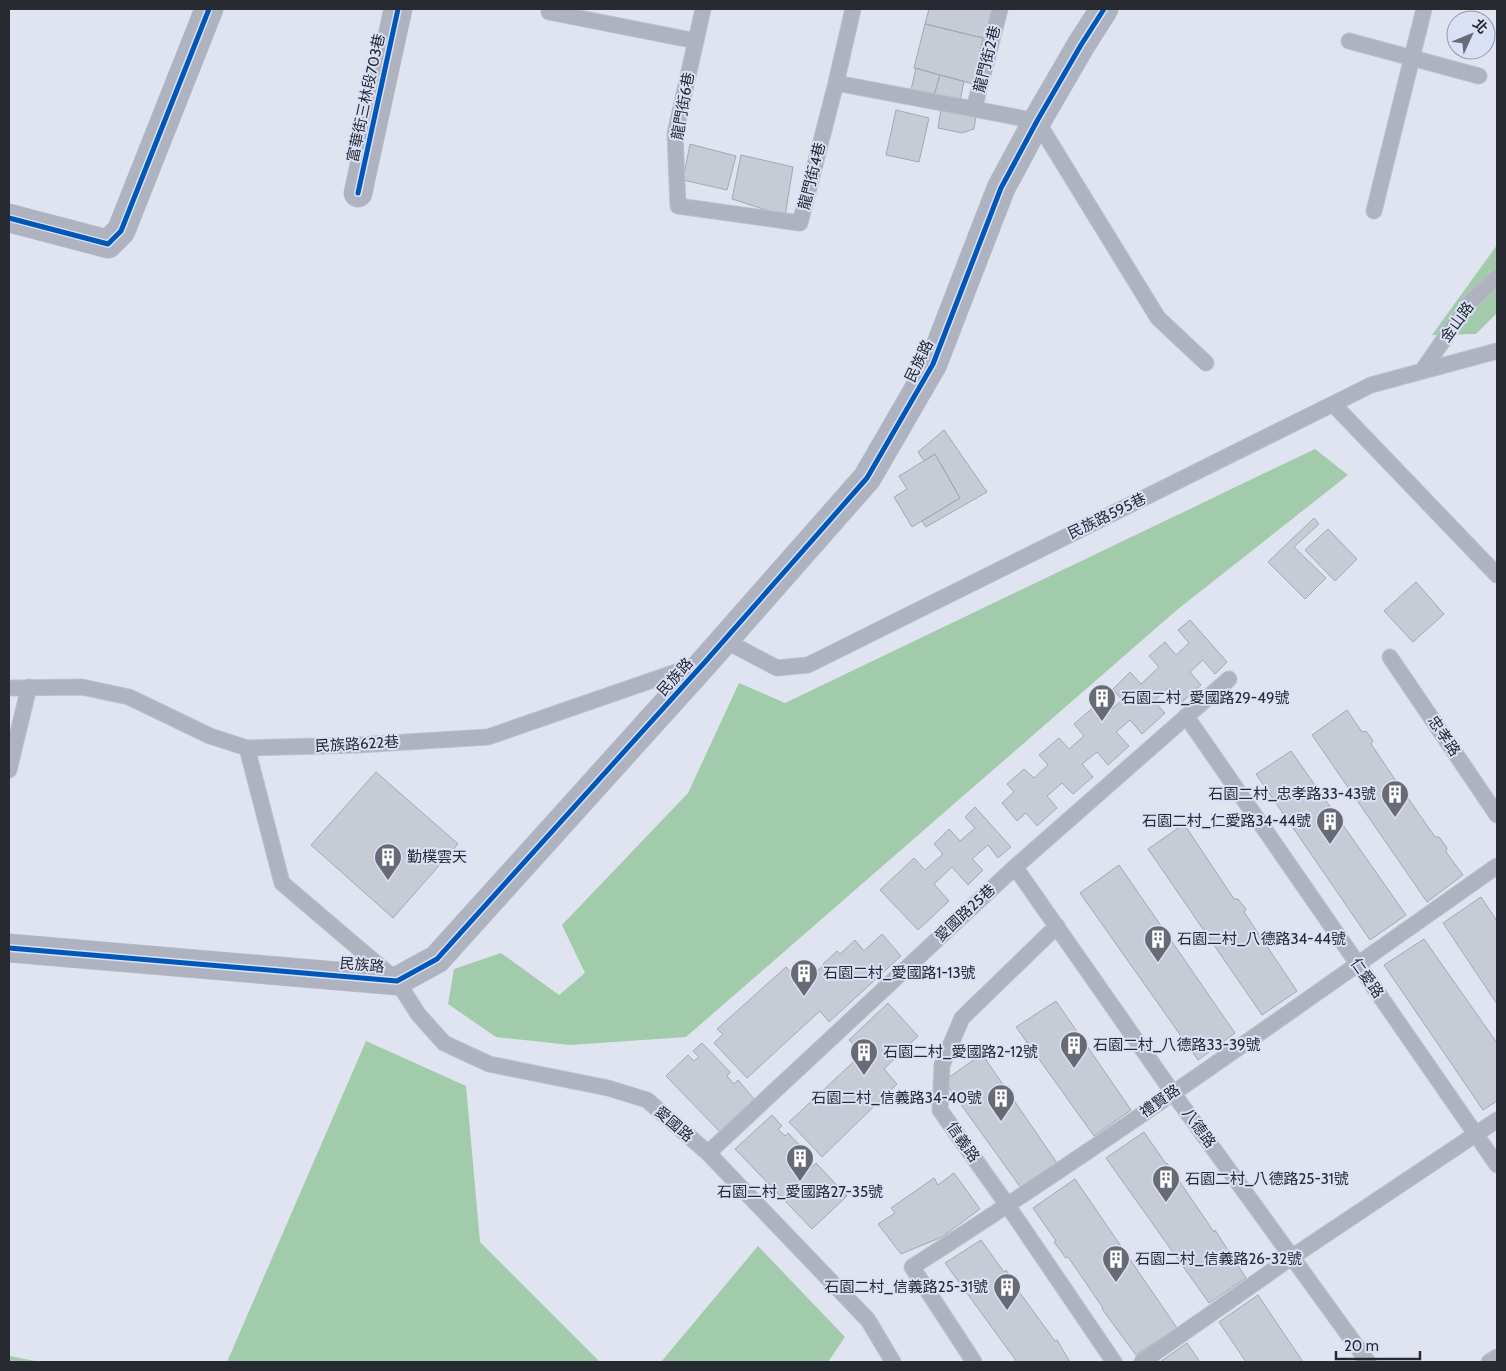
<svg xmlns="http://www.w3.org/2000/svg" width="1506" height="1371" font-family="Cabin,'Noto Sans TC',sans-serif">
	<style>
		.forest { fill: #a1cbaa }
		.building { fill: #c7cbd5; stroke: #a5a8b2 }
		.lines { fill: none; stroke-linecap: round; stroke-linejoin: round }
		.service-casing { stroke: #bdc0c9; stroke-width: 17 }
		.minor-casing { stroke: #bdc0c9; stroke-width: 29 }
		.service { stroke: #afb3c0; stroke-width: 15 }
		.minor { stroke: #afb3c0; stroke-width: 28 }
		.cycleway-casing { stroke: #dae1f7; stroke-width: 8 }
		.cycleway { stroke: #0057b8; stroke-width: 5 }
		.labels { text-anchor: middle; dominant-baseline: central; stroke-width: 4; stroke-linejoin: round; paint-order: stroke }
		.street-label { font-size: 15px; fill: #282a32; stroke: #dae1f7 }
		.poi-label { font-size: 15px; fill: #282a32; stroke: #dae1f7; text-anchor: start }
	</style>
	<rect width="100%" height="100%" fill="#e0e4f1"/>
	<path class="forest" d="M1497,245V313L1476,334L1432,335Z
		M1315,449L1348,475L1178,609L686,1037L570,1045L496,1037L448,1004L454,969L501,953L559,995L585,973L562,925L688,793L739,683L785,703Z
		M366,1041L466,1086L480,1242L600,1362H227Z
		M758,1246L845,1337L828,1362H661Z
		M9,1356L40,1362H9Z"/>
	<path class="building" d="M929,9H995L987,39L925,24Z
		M925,24L983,38L973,84L914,68Z
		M916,68L940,75L934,95L911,90Z
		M940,75L964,81L960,101L934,95Z
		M941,109L976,116L974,129L962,133L938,128Z
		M896,110L929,118L919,162L886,155Z
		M690,144L736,156L727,190L683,180Z
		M741,155L793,167L785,216L732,199Z
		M944,430L987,492L926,527L922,521L960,498L935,454L924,461L918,452Z
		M935,454L960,498L912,527L894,497L907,489L899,476Z
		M1314,518L1319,524L1294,547L1326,578L1305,599L1268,562Z
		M1328,529L1357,559L1335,581L1305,550Z
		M1416,582L1444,614L1413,642L1384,611Z
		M1190,620L1227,662L1215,674L1203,660L1190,672L1201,685L1181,703L1168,688L1154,701L1165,713L1142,734L1130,720L1116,732L1129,746L1108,765L1097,752L1082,764L1093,777L1073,794L1062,783L1047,796L1057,808L1037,826L1026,813L1017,821L1002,803L1014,792L1007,784L1024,769L1034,778L1048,765L1039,755L1059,738L1069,749L1084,736L1074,724L1096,705L1105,715L1122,700L1113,689L1130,672L1141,684L1159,667L1149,656L1165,642L1176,655L1189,643L1178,630Z
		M1347,710L1362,732L1366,731L1373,741L1371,744L1398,784H1402L1409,795L1408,798L1435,837H1439L1447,848L1446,852L1463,875L1427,902L1312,735Z
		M1291,751L1406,915L1370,940L1256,774Z
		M376,772L458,844L393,918L311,845Z
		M975,807L1011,847L998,858L988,845L972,859L983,870L968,885L952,867L934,884L949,901L918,930L880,890L914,858L925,870L943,854L934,844L949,829L960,841L975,828L965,817Z
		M1184,824L1234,899H1238L1246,909L1244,912L1297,991L1262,1015L1148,849Z
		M1119,865L1235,1033L1198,1060L1080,893Z
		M1481,897L1497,921V1004L1443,923Z
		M882,934L901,956L829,1022L820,1011L747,1078L714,1043L723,1034L717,1029L786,967L801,984L824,965L823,964L837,951L840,954L855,940L864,951Z
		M1424,939L1497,1043V1101L1483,1110L1384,965Z
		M1056,1001L1131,1110L1094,1136L1016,1027Z
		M888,1003L918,1036L884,1069L897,1084L822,1157L789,1122L862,1054L849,1040Z
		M702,1043L730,1072L727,1076L734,1084L738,1080L754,1099L720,1132L666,1076L688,1055L694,1061L699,1057L693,1051Z
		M982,1054L1057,1163L1021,1188L944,1081Z
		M772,1115L782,1126L778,1129L785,1136L788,1133L811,1157L807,1161L812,1167L816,1163L847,1196L812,1229L735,1149Z
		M1144,1132L1166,1164L1167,1163L1214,1232L1215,1230L1246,1278L1209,1303L1106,1158Z
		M954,1173L980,1209L942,1237L901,1254L878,1224L895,1213L891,1208L934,1178L938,1185Z
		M1075,1179L1177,1328L1136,1355L1102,1309L1103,1308L1068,1257L1066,1258L1054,1242L1056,1241L1033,1208Z
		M981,1240L1004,1272L1006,1270L1014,1281L1012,1282L1055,1341L1057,1340L1070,1362H1017L945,1263Z
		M1258,1295L1303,1362H1246L1219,1322Z
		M1187,1343L1200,1362H1160Z"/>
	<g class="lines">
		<g class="service-casing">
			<path id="service" d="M703,9L675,134L678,206L800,223L836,83L853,9
				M549,12L696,41
				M1349,41L1479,76
				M836,83L1037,121L1158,318L1206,363
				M974,109L1000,9
				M1374,211L1424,9
				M1422,371L1469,303L1497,277
				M1333,404L1497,575
				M724,640L777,668L808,665L1371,385L1497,351
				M1390,657L1497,815
				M9,688L82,687L129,697L210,736L247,748L358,745L488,737L696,665
				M1186,716L1497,1165
				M247,748L282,883L397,981L418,1014L444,1043L489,1064L608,1088L647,1100L708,1153L868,1320L893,1362
				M9,770L29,687
				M1015,867L1173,1093L1368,1362
				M1057,926L962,1018L942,1065L940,1110L1008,1206L1114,1362
				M708,1153L1015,867L1229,679
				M974,1362L912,1267C1111,1140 1304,1002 1497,866
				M1142,1362L1292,1257L1497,1120
				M1489,1362L1497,1357"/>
		</g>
		<g class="minor-casing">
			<path id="minor" d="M358,193L398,9
				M9,218L108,244L121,231L209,9
				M9,948L397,981L437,959L705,662L867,478L933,364L1001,188L1037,121L1081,45L1104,9"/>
		</g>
		<use href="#service" class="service"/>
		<use href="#minor" class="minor"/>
		<g class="cycleway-casing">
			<path id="cycleway" d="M358,193L398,9
				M9,218L108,244L121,231L209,9
				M9,948L397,981L437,959L705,662L867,478L933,364L1001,188L1037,121L1081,45L1104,9"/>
		</g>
		<use href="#cycleway" class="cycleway"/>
	</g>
	<defs>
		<g id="building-pin" transform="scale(1.4375)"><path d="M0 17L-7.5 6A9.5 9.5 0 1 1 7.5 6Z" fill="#686b75" stroke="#dae1f7"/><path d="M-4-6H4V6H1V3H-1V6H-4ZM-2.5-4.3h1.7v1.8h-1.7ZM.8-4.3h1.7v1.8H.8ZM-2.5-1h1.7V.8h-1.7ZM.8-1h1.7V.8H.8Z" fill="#fff"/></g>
	</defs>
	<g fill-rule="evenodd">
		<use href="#building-pin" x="1102" y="698"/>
		<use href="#building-pin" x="1395" y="794"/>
		<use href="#building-pin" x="1330" y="821"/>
		<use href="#building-pin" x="388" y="857"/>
		<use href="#building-pin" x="1158" y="939"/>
		<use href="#building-pin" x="804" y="973"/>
		<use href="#building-pin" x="1074" y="1045"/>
		<use href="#building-pin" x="864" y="1052"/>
		<use href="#building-pin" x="1001" y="1098"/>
		<use href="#building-pin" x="800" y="1158"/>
		<use href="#building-pin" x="1166" y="1179"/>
		<use href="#building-pin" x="1116" y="1259"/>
		<use href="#building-pin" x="1007" y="1287"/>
	</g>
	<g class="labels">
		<g class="street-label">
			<text transform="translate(987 59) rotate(-76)">龍門街2巷</text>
			<text transform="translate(366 98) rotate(-78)">富華街三林段703巷</text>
			<text transform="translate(683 106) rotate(-80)">龍門街6巷</text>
			<text transform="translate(812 176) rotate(-76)">龍門街4巷</text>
			<text transform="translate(1457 322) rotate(-54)">金山路</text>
			<text transform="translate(919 361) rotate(-64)">民族路</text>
			<text transform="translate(1107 516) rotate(-26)">民族路595巷</text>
			<text transform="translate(675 677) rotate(-48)">民族路</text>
			<text transform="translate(1444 736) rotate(56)">忠孝路</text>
			<text transform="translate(357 744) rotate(-3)">民族路622巷</text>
			<text transform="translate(965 913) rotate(-43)">愛國路25巷</text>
			<text transform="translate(362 965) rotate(5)">民族路</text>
			<text transform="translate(1367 978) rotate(55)">仁愛路</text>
			<text transform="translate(1160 1101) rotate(-35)">禮賢路</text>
			<text transform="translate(674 1124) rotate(41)">愛國路</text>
			<text transform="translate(1199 1128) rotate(54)">八德路</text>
			<text transform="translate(963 1142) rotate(55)">信義路</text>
		</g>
		<g class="poi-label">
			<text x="1121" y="698">石園二村_愛國路29-49號</text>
			<text x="1376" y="794" text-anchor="end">石園二村_忠孝路33-43號</text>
			<text x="1311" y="821" text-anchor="end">石園二村_仁愛路34-44號</text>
			<text x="407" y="857">勤樸雲天</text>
			<text x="1177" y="939">石園二村_八德路34-44號</text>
			<text x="823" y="973">石園二村_愛國路1-13號</text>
			<text x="1093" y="1045">石園二村_八德路33-39號</text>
			<text x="883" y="1052">石園二村_愛國路2-12號</text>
			<text x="982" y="1098" text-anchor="end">石園二村_信義路34-40號</text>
			<text x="1185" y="1179">石園二村_八德路25-31號</text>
			<text x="800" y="1192" text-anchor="middle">石園二村_愛國路27-35號</text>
			<text x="1135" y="1259">石園二村_信義路26-32號</text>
			<text x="988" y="1287" text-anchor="end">石園二村_信義路25-31號</text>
		</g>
	</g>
	<rect width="1506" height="1371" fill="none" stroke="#282a32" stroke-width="20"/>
	<g transform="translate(1471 35) rotate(46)"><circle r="24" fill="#dae1f7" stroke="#9398a8"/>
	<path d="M0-4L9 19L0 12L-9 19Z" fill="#686b75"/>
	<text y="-8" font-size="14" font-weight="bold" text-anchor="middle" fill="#282a32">北</text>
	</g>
	<path d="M1336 1351v8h84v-8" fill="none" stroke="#282a32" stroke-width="2.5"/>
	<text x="1344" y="1351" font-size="15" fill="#282a32" stroke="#dae1f7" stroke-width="4" paint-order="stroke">20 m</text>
</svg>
